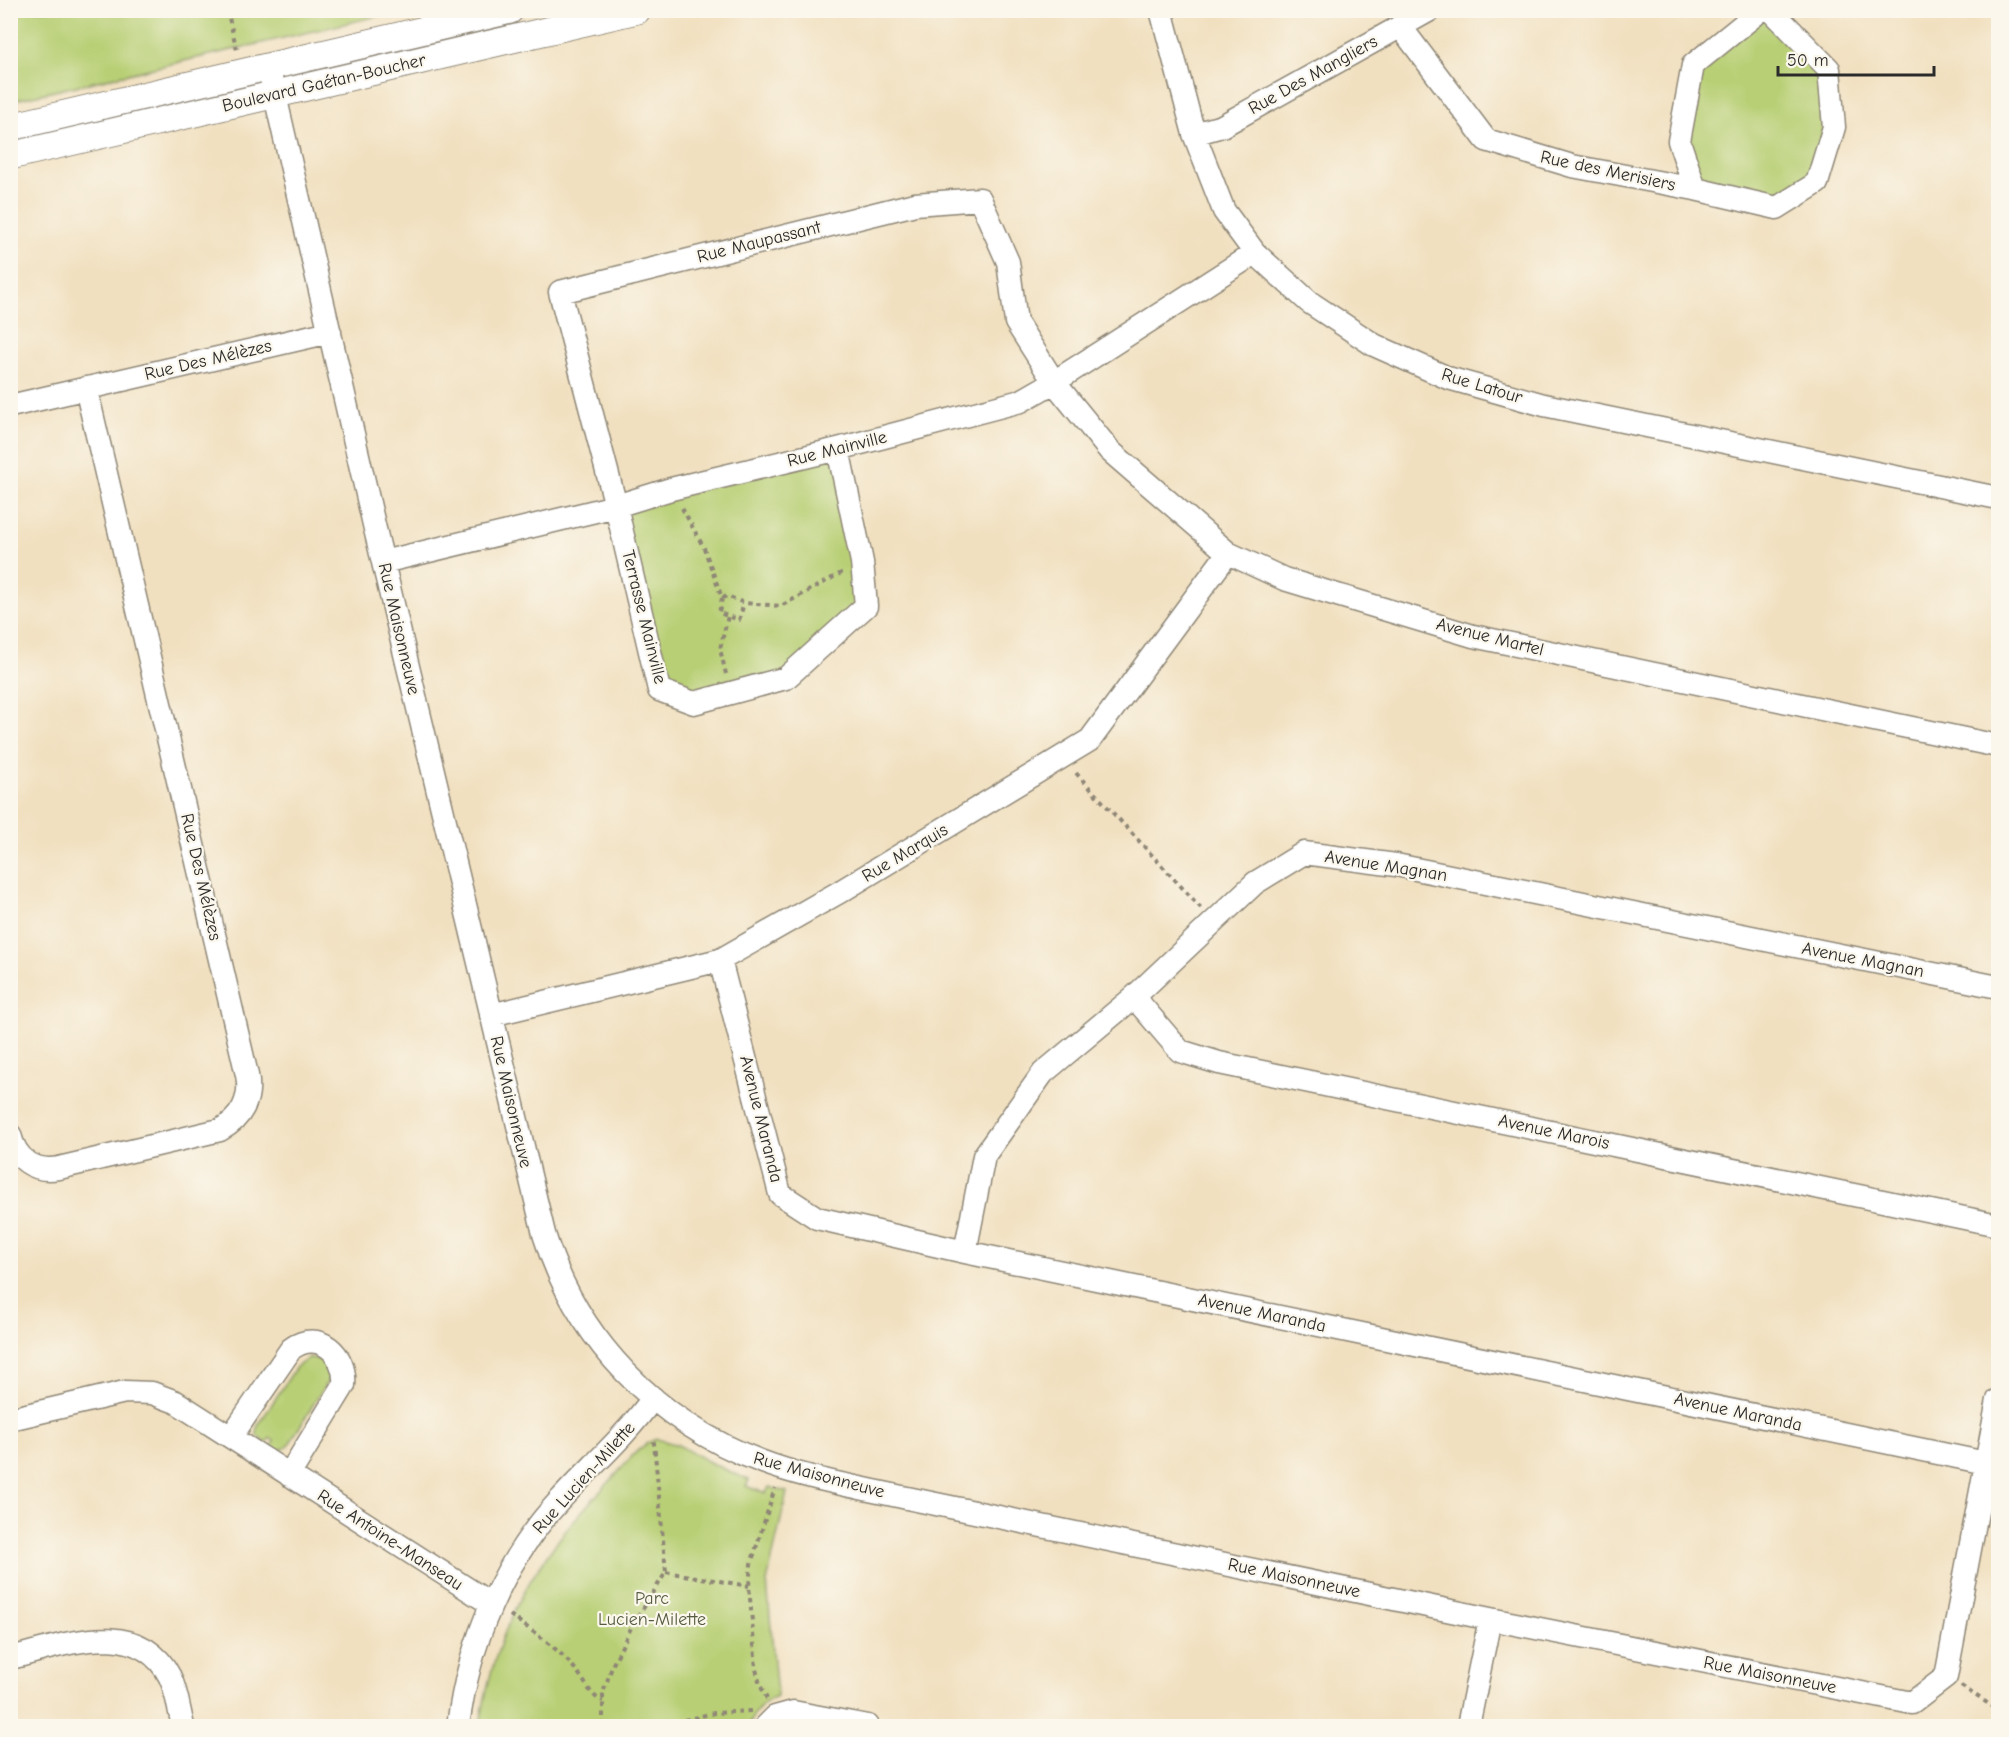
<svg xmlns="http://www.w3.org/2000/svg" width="2009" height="1737" font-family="'Comic Neue',sans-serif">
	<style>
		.green { fill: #b8cf74; stroke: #727d50; stroke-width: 1.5 }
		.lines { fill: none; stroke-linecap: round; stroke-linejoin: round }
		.minor-casing { stroke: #8e8676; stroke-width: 25 }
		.tertiary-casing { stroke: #8e8676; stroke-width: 29 }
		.path { stroke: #8e8676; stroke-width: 4; stroke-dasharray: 4.5 4.5; stroke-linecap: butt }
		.minor { stroke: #fff; stroke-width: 22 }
		.tertiary { stroke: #fff; stroke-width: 27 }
		.labels { text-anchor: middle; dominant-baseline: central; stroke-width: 4.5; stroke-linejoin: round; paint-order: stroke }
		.street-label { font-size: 18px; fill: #2b2b2b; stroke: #fbf7ec }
		.park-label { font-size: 18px; fill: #555c41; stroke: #fbf7ec }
	</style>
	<rect width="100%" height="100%" fill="#fbf7ec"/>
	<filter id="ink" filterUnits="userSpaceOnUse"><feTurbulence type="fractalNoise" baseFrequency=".0167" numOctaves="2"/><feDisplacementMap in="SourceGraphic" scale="12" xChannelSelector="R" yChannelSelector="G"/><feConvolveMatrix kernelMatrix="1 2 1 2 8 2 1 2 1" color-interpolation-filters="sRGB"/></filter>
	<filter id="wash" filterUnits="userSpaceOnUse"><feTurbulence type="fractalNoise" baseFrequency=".008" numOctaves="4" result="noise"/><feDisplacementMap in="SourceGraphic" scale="24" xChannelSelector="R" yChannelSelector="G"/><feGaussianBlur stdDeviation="1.35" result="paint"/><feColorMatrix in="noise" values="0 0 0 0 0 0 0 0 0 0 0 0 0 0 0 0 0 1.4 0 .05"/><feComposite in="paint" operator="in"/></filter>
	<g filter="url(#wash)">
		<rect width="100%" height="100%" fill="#f1e0c0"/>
		<path class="green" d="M11,10H400V11L11,101Z
			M1761,11L1829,69L1817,183L1777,208L1695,189L1679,141L1693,65Z
			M838,449L866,606L786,678L694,703L659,690L616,506Z
			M309,1358C323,1358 331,1365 329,1379L288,1446C282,1451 277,1451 271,1447L274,1441L270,1438L266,1443L257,1436V1427L296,1367Z
			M657,1439L678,1445L715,1465L749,1480L746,1486L766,1493L769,1487L787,1492L767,1582L777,1696C762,1702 754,1712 749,1726H480C495,1622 540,1552 613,1478C625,1465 639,1444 657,1439Z"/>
	</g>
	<g filter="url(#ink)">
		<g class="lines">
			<g class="minor-casing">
				<path id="minor" d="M1161,10L1194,134L1224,211L1255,253L1309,302L1374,345L1448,378L1544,405L1998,498
					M1761,10L1693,65L1679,141L1695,189L1777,208L1817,183L1834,127L1829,69L1771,10
					M1400,26L1486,140L1572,166L1695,189
					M271,78L375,529L544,1234C576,1339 658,1423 760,1461C807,1479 858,1487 907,1498L1490,1619L1912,1703L1946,1677L1998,1400
					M1194,134L1222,126L1430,10
					M10,406L330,332
					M838,449L862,562L866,606L786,678L694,703L659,690L616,506L560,292L915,204L980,199L1008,262L1016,322L1054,382L1110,451L1228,553L1284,579L1473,636L1998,746
					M383,562L616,506L671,489L838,449L1021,401L1054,382L1255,253
					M720,960L780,1194L817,1218L965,1252L1986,1463
					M1134,997L1180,1051L1219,1063L1998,1225
					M491,1015L720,960L843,890L1090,740L1228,553
					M10,1135C16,1159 34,1173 59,1168L220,1130C241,1119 252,1099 247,1075L86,388
					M965,1252L984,1156L1043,1073L1134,997L1255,883L1304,853L1396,865L1998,987
					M10,1419L125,1392L152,1393L176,1402L491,1604
					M231,1437L291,1349C319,1328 347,1355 344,1385L289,1475
					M10,1658C62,1646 138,1614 170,1677C177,1692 179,1710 183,1726
					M458,1726C469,1642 502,1562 560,1500C591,1466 626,1436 653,1398
					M766,1726L775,1717L793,1712L868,1726
					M1468,1726L1490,1619"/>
			</g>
			<g class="tertiary-casing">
				<path id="tertiary" d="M10,127L510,10
					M10,156L637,10"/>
			</g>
			<path class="path" d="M227,10L237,50
				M682,508L704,548L722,598L719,613L739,620L744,603
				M722,598L727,596L744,603L781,606L843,572
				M726,674L720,649L728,616
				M1076,773L1201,908
				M666,1572L749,1586
				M510,1615C536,1634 563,1651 581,1677C588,1687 592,1697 603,1701
				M1961,1686L1998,1710
				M767,1699L760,1685L756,1669L749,1586L751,1564L775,1488
				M603,1726V1693L613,1664L631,1628L666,1572L654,1443L652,1438
				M658,1726L714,1713L752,1711"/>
			<use href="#minor" class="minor"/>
			<use href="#tertiary" class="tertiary"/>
		</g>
	</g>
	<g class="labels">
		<g class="street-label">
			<text transform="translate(1313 75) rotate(-29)">Rue Des Mangliers</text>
			<text transform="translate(324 83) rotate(-13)">Boulevard Gaétan-Boucher</text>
			<text transform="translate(1608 171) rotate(12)">Rue des Merisiers</text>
			<text transform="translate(759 242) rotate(-14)">Rue Maupassant</text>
			<text transform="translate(208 360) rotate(-13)">Rue Des Mélèzes</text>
			<text transform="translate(1482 386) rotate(17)">Rue Latour</text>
			<text transform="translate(837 449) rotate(-14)">Rue Mainville</text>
			<text transform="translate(644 617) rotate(76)">Terrasse Mainville</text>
			<text transform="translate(399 629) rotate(77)">Rue Maisonneuve</text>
			<text transform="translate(1490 637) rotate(14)">Avenue Martel</text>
			<text transform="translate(905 853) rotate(-31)">Rue Marquis</text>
			<text transform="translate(1386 866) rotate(9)">Avenue Magnan</text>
			<text transform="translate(201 877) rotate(77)">Rue Des Mélèzes</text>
			<text transform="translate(1863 960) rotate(11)">Avenue Magnan</text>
			<text transform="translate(511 1102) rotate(77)">Rue Maisonneuve</text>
			<text transform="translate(761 1119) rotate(76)">Avenue Maranda</text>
			<text transform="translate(1554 1132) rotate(12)">Avenue Marois</text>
			<text transform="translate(1262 1313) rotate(12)">Avenue Maranda</text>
			<text transform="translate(1738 1412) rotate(12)">Avenue Maranda</text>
			<text transform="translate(819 1475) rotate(15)">Rue Maisonneuve</text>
			<text transform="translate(584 1478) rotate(-48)">Rue Lucien-Milette</text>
			<text transform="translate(390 1540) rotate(33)">Rue Antoine-Manseau</text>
			<text transform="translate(1294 1578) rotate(12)">Rue Maisonneuve</text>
			<text transform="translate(1770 1675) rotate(11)">Rue Maisonneuve</text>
		</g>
		<g class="park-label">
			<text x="652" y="1598">Parc<tspan x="652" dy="21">Lucien-Milette</tspan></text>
		</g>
	</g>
	<rect width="2009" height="1737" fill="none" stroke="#fbf7ec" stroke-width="36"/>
	<path d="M1778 66v9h156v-9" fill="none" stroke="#2b2b2b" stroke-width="3"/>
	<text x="1787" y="66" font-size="18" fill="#2b2b2b" stroke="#fbf7ec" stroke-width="4.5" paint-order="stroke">50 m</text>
</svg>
